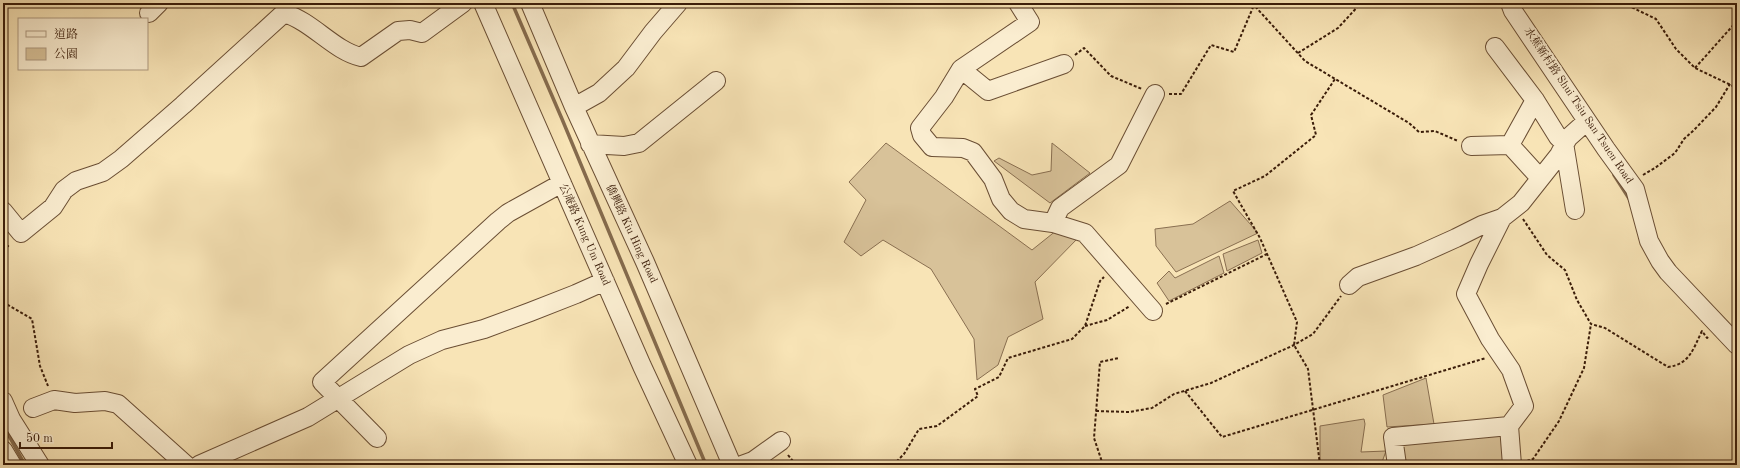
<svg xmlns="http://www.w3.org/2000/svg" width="1740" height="468" font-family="'Old Standard TT','Noto Serif TC',serif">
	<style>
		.green { fill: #d8c299; stroke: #896f51 }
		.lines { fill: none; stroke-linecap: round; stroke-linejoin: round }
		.stream { stroke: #856b4d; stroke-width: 3.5 }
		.minor-casing { stroke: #6a4e34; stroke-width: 20 }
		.path { stroke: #3a1c09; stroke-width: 2; stroke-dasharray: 3 2; stroke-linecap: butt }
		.minor { stroke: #faedd0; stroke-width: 18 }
		.labels { text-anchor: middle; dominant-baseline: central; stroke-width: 3.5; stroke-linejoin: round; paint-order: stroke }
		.street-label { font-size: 11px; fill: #3a1c09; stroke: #faedd0 }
	</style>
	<rect width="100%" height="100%" fill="#f8e4b6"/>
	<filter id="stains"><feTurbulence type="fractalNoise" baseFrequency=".005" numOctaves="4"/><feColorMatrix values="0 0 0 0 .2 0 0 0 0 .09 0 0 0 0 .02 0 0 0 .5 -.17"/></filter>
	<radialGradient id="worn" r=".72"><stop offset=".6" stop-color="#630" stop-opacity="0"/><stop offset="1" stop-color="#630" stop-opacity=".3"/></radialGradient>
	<path class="green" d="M886,143L1032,250L1057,230L1079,237L1035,282L1043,319L1008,337L998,365L977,380L974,339L931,269L883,240L861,256L844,242L866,200L849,182Z
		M1052,143L1090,173L1050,203L994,161L999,158L1032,175L1051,171Z
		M1230,201L1258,233L1176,272L1156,246L1155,229L1193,224Z
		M1258,240L1262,253L1227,271L1223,254Z
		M1219,256L1224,273L1169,301L1157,283L1169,271L1175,278Z
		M1426,378L1434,424L1387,427L1383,395Z
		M1364,419L1365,424L1361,452L1386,451L1381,465H1320V426Z
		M1503,429L1507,465H1399L1398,442Z"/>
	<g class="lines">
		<path class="stream" d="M512,3L562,119L706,465
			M1614,175L1630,200
			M3,425L25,465"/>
		<g class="minor-casing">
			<path id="minor" d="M483,3L642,366L688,465
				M530,3L574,107L645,262L732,465
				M1018,3L1030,22L961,69L944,97L920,128L922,135L932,147L963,148L973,152L993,179L1001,199L1011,211L1024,219L1053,223L1085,233L1153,311
				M1510,3L1513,11L1606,149L1635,189L1649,241L1660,261L1668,272L1737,345
				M149,13L159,3
				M1495,47L1535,100L1558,137L1564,143L1575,210
				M961,69L988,91L1064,64
				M1535,100L1510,145L1540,178
				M574,107L599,93L626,68L653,32L678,3
				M590,144L624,146L639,143L716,81
				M1471,146L1510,145
				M3,211L21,233L53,207L64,190L76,181L103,172L121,159L183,105L284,13C313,22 334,51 361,57L398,31L410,30L422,33L463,3
				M1502,218L1479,264L1466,294L1490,339L1511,370L1524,406L1509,426L1512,465
				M1053,223L1060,208L1119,165L1155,94
				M1349,285L1358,277L1416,256L1456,238L1482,225L1502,218L1521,203L1559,155L1568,138L1587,121
				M3,401L11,419L40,465
				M33,408L54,400L75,403L105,401L118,404L186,465
				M377,438L322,382L498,221L508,213L562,183
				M3,450L12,465
				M199,465L308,417L409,355L442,340L484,329L530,312L576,294L605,281
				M742,465L753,461L781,441
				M1397,465L1393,437L1509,426"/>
		</g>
		<path class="path" d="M1252,3L1305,61L1409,123L1419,132L1435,131L1458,141
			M1623,3L1656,19L1676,49L1695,68L1737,88
			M1298,53L1338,28L1361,3
			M1075,55L1084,48L1111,76L1142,89
			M1695,68L1737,21
			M1169,94H1181L1211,45L1234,52L1254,5
			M1643,175L1655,168L1675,153L1684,139L1694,130L1716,107L1730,84
			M1523,219L1547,255L1565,270L1577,300L1591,324L1605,328L1668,367C1690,364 1693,349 1702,331L1707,338L1709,336
			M3,251L10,244
			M3,302L32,319L40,366L48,386
			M1166,304L1267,254
			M1085,326L1107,320L1130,306
			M1185,391L1222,437L1486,358
			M1096,411L1129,412L1152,408L1174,394L1211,383L1294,345L1313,334L1341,296
			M788,455L796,465
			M1527,461L1533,459L1559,421L1584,368L1591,324
			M893,465L904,454L919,429L937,426L978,396L975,389L999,377L1008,358L1072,339L1085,326L1100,281L1104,277
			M1103,465L1094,438L1100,362L1119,358
			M1320,465L1308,369L1294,345L1297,322L1260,238L1233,191L1265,176L1316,135L1311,115L1335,79"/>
		<use href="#minor" class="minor"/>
	</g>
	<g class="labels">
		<g class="street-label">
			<text transform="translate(1578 106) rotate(56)">水蕉新村路 Shui Tsiu San Tsuen Road</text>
			<text transform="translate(631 234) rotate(65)">僑興路 Kiu Hing Road</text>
			<text transform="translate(584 235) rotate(66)">公庵路 Kung Um Road</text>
		</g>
	</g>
	<rect width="1740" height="468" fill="none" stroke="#f8e4b6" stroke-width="16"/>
	<rect x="4" y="4" width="1732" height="460" fill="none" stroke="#3a1c09" stroke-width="2"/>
	<rect x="8" y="8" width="1724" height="452" fill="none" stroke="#3a1c09"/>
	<rect x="18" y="18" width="130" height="52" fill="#faedd0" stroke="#ad9980"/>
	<rect x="26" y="31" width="20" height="6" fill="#faedd0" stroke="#ad9980"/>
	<text x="54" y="38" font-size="12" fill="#3a1c09">道路</text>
	<rect x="26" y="48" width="20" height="12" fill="#d8c299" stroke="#ad9980"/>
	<text x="54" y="58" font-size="12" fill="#3a1c09">公園</text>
	<path d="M20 442v6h92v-6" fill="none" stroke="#3a1c09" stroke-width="2"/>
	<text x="26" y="442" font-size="12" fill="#3a1c09" stroke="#faedd0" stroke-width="3" paint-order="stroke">50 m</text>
	<rect width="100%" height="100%" filter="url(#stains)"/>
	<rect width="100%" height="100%" fill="url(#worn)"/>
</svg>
